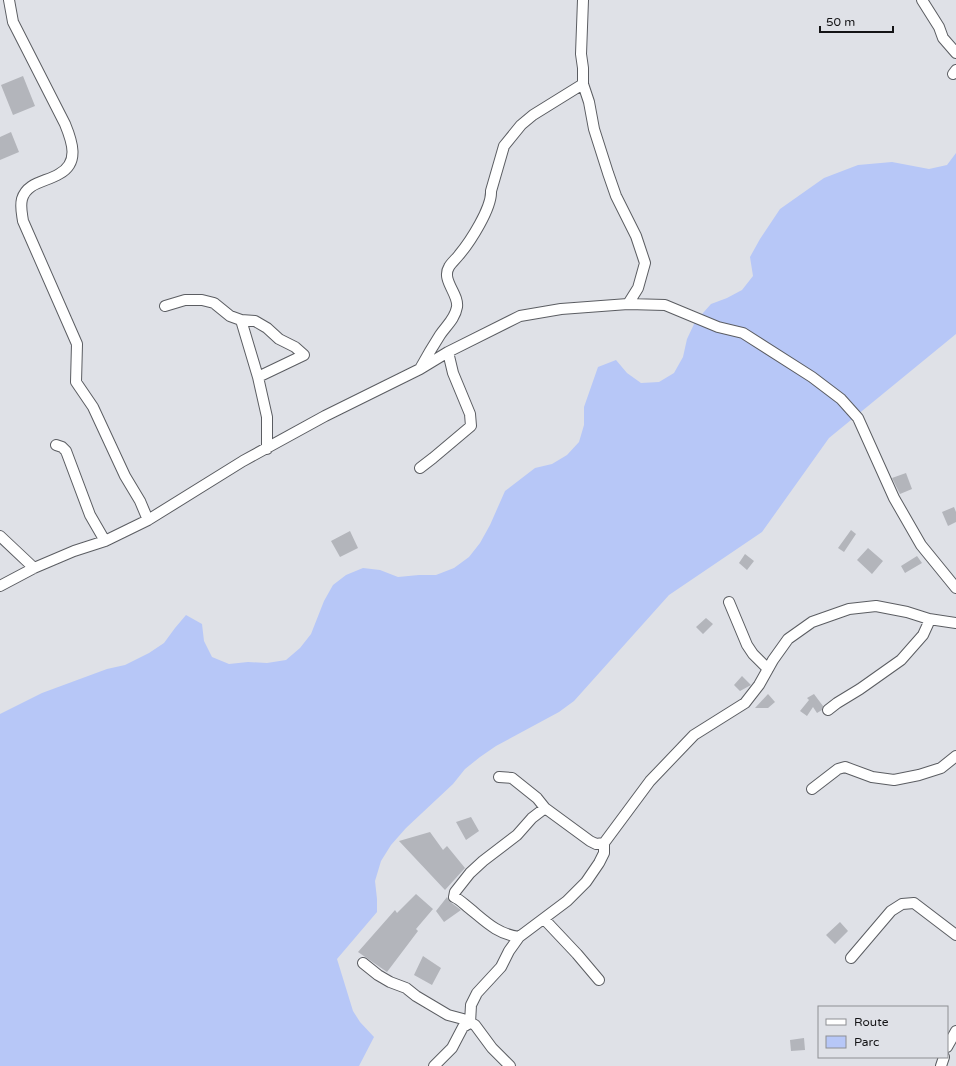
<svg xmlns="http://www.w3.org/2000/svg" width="956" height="1066" font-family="'Varela Round',sans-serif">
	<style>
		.green { fill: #b7c7f7 }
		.building { fill: #b3b5bb }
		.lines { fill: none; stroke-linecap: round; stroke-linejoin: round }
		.minor-casing { stroke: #5b5d62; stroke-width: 12 }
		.minor { stroke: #fff; stroke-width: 10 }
	</style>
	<rect width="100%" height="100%" fill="#dfe1e7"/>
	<path class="green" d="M956,153V334L829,438L762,532L669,595L574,701L559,712L496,746L480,757L465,769L453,784L406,828L391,845L381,861L375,881L377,899V912L337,959L353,1011L360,1022L374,1037L359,1066H0V714L42,693L107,669L125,665L149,653L164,643L175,628L186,615L202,624L204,641L212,657L229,664L248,662L267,663L286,660L300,648L311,634L324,601L333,585L346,575L363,568L380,570L398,577L419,575H436L454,568L469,557L480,543L490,525L505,491L535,468L552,464L567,455L579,442L584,425V407L598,367L616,360L627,373L641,383L659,382L674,373L683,357L687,339L695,322L711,304L727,298L742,290L753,276L750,257L760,239L780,209L824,178L858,165L892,162L929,169L947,165Z"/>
	<path class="building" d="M23,76L35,106L13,115L1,85Z
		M11,132L19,152L0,160V137Z
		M906,473L912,489L900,494L892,478Z
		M954,507L956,512V522L948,526L942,512Z
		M851,530L856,534L844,552L838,548Z
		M350,531L358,548L340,557L331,541Z
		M868,548L883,561L872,574L857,560Z
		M745,554L754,561L747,570L739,563Z
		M917,556L922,563L905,573L901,566Z
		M706,618L713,624L703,634L696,627Z
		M742,676L751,685L740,691L734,685Z
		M768,694L775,702L768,708H755Z
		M814,694L823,706L822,710L817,713L813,707L807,716L800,711L809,700L807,698Z
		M471,817L479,831L466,840L456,822Z
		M430,832L443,850L447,846L465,868L445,890L399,841Z
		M416,894L433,909L416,929L418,931L387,972L358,952L395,910L397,913Z
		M447,897L449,901L461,910L444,922L436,911Z
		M840,922L848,931L835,944L826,935Z
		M423,956L441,968L432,985L414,975Z
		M804,1038L805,1050L791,1051L790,1040Z"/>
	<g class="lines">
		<g class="minor-casing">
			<path id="minor" d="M9,0L13,22L65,124C72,141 80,163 59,174C46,182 27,182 22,199C20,207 22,214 23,221L77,344L76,382L93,407L125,476L140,501L148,520
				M583,0L581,54L583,68V84L589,102L594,129L608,173L616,196L636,236L645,263L638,288L628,304
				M922,0L939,27L943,38L956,53
				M953,74L956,70
				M165,306L185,300H202L214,303L230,316L241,320L255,321L267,328L279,339L295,347L304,355L258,377
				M241,320L258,377L267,417V449
				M421,367C427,356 433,346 440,335C446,326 455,319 457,307C459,294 441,280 449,267C451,263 456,259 459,255C470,242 492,208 491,191L504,146L521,125L533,115L583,84
				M56,445L62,447L66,451L90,515L105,541
				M420,468L433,458L471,426L470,414L453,373L448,352
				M0,536L34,568
				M0,586L34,568L74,551L105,541L148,520L243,461L325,416L420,369L448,352L520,316L561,309L628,304L665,305L718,327L743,333L812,377L841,399L858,418L894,498L921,545L956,588
				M729,602L747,645L753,654L768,669
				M828,710L837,703L860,689L901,660L923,635L928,624L929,619
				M499,777L512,778L537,798L545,808L590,841L596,844L604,843L650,781L694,735L745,703L759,685L773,660L788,639L812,622L849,609L876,606L907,612L929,619L956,623
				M812,789L838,769L845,767L872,777L894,780L919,775L941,768L956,756
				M544,919L577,954L599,980
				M519,937C497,934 485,921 469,908C464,904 459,899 454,897L455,892L470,873L483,861L517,835L532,818L545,808
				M851,958L891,911L902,904L914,903L956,935
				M363,963L378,975L390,982L406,988L416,996L448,1015L463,1019L475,1025L492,1048L510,1066
				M947,1047L956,1031
				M434,1066L452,1048L463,1027L470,1023L471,1005L477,993L501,967L509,951L519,937L567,901L586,882L599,863L604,853V843
				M941,1066L944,1057"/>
		</g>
		<use href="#minor" class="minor"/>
	</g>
	<rect x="818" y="1006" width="130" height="52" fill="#dfe1e7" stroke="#8e8f93"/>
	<rect x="826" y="1019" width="20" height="6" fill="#ffffff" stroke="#8e8f93"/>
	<text x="854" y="1026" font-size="12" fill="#141416">Route</text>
	<rect x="826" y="1036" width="20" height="12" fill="#b7c7f7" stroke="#8e8f93"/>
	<text x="854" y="1046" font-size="12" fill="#141416">Parc</text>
	<path d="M820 26v6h73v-6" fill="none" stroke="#141416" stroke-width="2"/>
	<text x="826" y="26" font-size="12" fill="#141416" stroke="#dfe1e7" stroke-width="3" paint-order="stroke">50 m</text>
</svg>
